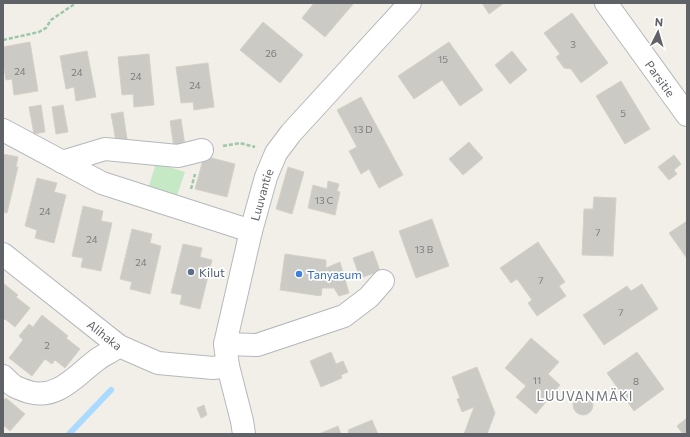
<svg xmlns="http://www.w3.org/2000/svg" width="690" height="437" font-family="Commissioner,sans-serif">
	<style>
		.green { fill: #c5e8c5 }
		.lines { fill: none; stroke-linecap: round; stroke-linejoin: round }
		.stream { stroke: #aadaff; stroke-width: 6 }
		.building { fill: #cccac5; stroke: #d6d1c6 }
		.minor-casing { stroke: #b5b8bc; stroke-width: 24 }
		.path { stroke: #9cc7a9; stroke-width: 2.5; stroke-dasharray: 4 2; stroke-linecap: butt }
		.minor { stroke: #fff; stroke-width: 22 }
		.service-dot { fill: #5c6f8a; stroke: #fff; stroke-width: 1.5 }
		.shop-dot { fill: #3f7fe0; stroke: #fff; stroke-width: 1.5 }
		.labels { text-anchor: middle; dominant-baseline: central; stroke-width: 3.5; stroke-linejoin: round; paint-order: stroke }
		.number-label { font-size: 10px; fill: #7a7d7f }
		.street-label { font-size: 12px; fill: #5f6368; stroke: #fff }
		.service-label { font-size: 12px; fill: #4e5e75; stroke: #fff; text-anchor: start }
		.shop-label { font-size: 12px; fill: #366cbe; stroke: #fff; text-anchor: start }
		.neighbourhood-label { font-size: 13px; letter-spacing: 1px; fill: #70757a; stroke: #fff }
	</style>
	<rect width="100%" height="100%" fill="#f1efe8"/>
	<path class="green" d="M156,163L185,172L177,195L149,186Z"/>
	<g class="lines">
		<path class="stream" d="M69,434L111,390"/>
	</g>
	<path class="building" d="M314,3H354L325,37L302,18Z
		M482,3H504L489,14Z
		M572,13L608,63L581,83L571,69L564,68L556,57L560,54L544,33Z
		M263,22L303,55L280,83L240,50Z
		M30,42L38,91L14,95L12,79L6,80L3,63V47Z
		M449,42L483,90L460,106L442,80L414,99L398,76Z
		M87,51L96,97L76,101L74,87L66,89L60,56Z
		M512,51L527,70L510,84L495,65Z
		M149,54L154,105L134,107L133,94L122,95L118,57Z
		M208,63L214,107L194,110L193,102L181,103L176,67Z
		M621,81L650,129L625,144L596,96Z
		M361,97L403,175L379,188L369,169L361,174L349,151L357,147L337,110Z
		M41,105L45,132L34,134L29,107Z
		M63,105L68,132L56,134L52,107Z
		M123,112L127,139L116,141L111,114Z
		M181,119L185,146L174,148L170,121Z
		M469,142L483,158L463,175L449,159Z
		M3,154L18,157L16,167H18L7,213L3,212Z
		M674,155L681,164L674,170L677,174L669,180L658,167Z
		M204,156L235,164L227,197L195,189Z
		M288,167L304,172L292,214L276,209Z
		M37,178L57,183L54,192L66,195L54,243L35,238L37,230L25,226Z
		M328,181L339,184L337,191L340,192L335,215L308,208L313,185L327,189Z
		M594,197L616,198L613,256L582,255L584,209H593Z
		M83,206L103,211L101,221L112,223L101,271L81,267L83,258L72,256Z
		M432,219L449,266L416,278L399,231Z
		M687,221V257H686L669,233Z
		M132,229L152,234L150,243L161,246L150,294L130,289L132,282L120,279Z
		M538,242L565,282L559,286L566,296L537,316L528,303L532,300L517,279L511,283L500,268Z
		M183,244L202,248L200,257L212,260L200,309L180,304L182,295L171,293Z
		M373,251L380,271L360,278L353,258Z
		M285,254L326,260V268L340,262L349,293L339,296L334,288H322L321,296L280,290Z
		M3,283L18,295L16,297L30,308L15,327L5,319L3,321Z
		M642,284L658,309L604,345L583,315L627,286L631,291Z
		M42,315L68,336L66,338L80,349L65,368L55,360L52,364L45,359L32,376L9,358L23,340L19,336L29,324L33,327Z
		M531,338L559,362L548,374L560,385L536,414L516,397L526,386L505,368Z
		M331,352L336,364L343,361L348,372L341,375L342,378L321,387L310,361Z
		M637,352L664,389L634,411L607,373Z
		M477,367L495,413L487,434H464L474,407L462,412L457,399L460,398L452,377Z
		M573 405a10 10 0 1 1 20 0a10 10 0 1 1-20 0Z
		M6,398L25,414L10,431L3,425V401Z
		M204,405L207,415L201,418L197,408Z
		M687,418V434H683L677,426Z
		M372,420L378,434H349L348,430Z
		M338,426L341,434H319Z"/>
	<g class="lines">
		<g class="minor-casing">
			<g id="minor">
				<path id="s1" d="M606,3L687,115"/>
				<path d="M3,130L102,183L251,231"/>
				<path d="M62,162L105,149L178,156L202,150"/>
				<path id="s2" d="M3,254L119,346L158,363L213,368L228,366"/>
				<path d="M225,344L257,345L344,316L369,297L383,281"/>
				<path d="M3,376C14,387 14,387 29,392C58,400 76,375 98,359C104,355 112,351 119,346"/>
				<path id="s3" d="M244,434L242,421L228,366L225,344L251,231L266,177L276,153L291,133L410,3"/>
			</g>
		</g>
		<path class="path" d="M3,40L39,32L46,28L51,20L76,3
			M223,146L240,143L255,147
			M191,189L195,174"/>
		<use href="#minor" class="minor"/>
	</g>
	<circle class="service-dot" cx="191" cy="272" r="4"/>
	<circle class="shop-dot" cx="299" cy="274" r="4"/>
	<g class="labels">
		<g class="number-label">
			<text x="573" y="44">3</text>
			<text x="271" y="53">26</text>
			<text x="443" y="59">15</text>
			<text x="20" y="71">24</text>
			<text x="77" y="72">24</text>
			<text x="136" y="76">24</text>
			<text x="195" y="85">24</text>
			<text x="623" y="113">5</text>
			<text x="363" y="129">13 D</text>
			<text x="324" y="200">13 C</text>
			<text x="45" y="211">24</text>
			<text x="598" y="232">7</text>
			<text x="92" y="239">24</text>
			<text x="424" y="249">13 B</text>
			<text x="141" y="262">24</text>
			<text x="541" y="280">7</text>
			<text x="621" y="312">7</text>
			<text x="47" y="345">2</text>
			<text x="537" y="380">11</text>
			<text x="636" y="381">8</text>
		</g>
		<g class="street-label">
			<text stroke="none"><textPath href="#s1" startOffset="93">Parsitie</textPath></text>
			<text stroke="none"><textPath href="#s3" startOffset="246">Luuvantie</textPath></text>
			<text stroke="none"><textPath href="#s2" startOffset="130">Alihaka</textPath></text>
		</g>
		<g class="service-label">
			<text x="199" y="272">Kilut</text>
		</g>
		<g class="shop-label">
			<text x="307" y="274">Tanyasum</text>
		</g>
		<g class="neighbourhood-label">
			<text x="585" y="396">LUUVANMÄKI</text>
		</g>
	</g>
	<rect width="690" height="437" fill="none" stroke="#5f6368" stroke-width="8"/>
	<g transform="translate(658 32) rotate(5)" stroke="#ffffff" stroke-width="3" paint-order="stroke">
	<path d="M0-3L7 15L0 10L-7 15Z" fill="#5f6368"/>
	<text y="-6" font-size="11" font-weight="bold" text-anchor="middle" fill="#5f6368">N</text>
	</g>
</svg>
